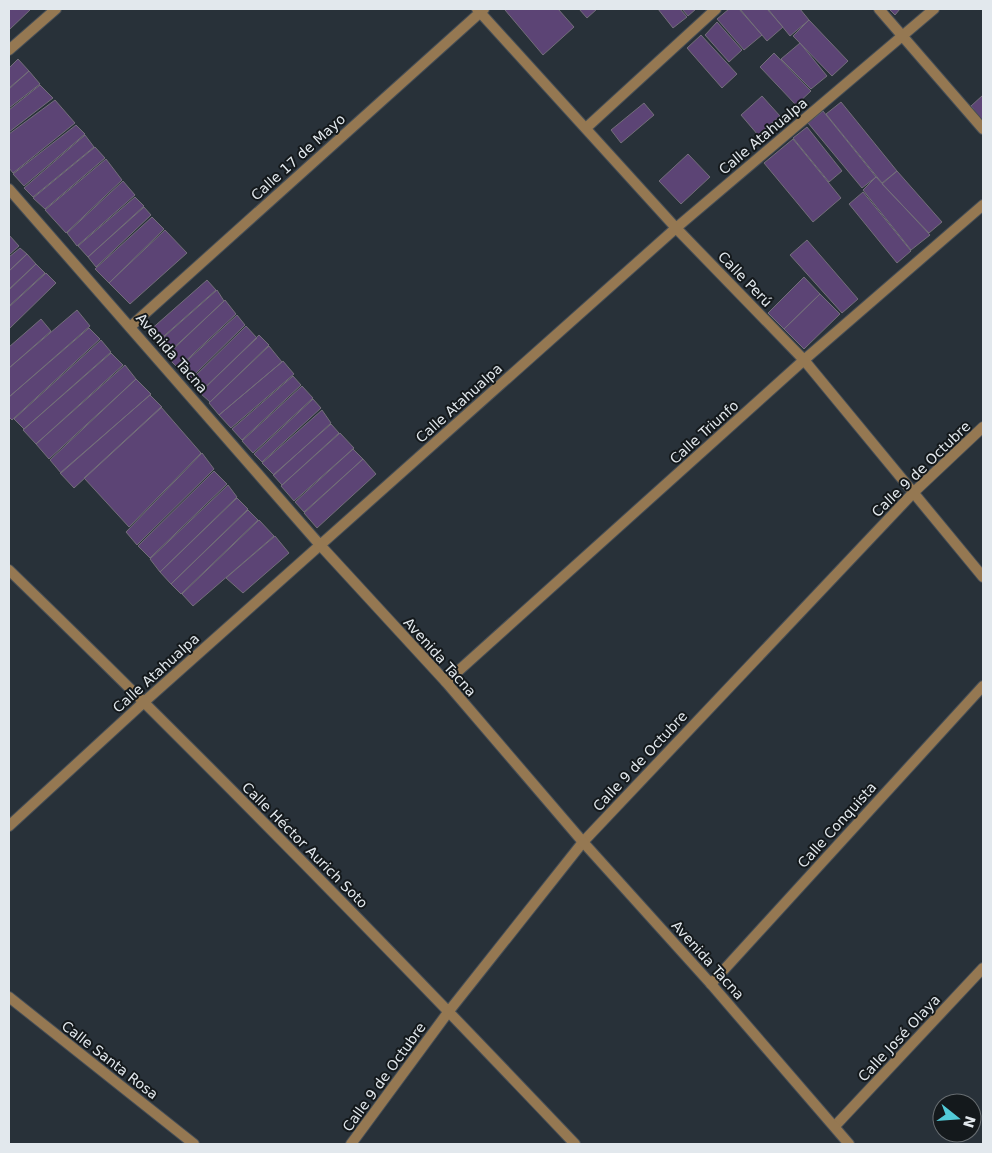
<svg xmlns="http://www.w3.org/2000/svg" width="992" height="1153" font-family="'DejaVu Sans',sans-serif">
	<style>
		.building { fill: #5c4475; stroke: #736e7a }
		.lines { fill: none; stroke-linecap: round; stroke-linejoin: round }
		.minor-casing { stroke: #464e56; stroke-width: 12 }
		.tertiary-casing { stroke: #464e56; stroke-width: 12 }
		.minor { stroke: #957852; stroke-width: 10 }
		.tertiary { stroke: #957852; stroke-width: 10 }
		.labels { text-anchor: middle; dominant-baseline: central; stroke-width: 4; stroke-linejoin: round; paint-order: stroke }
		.street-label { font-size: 14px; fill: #e2e8ed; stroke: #14191c }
	</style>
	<rect width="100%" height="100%" fill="#283139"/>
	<path class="building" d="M9,9H31L9,30Z
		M506,9H558L574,27L543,55L505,10Z
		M579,9H597L587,18Z
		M658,9H680L687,17L673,28Z
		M682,9H696L688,16Z
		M729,9H739L762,35L744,50L717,19Z
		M740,9H767L783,27L767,41Z
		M768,9H800L809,20L790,36Z
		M889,9H900L895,15Z
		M809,20L848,61L832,76L793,36Z
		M717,22L742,50L729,62L705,35Z
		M701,35L737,74L722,88L687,48Z
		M800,43L827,76L811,89L781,59Z
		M774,53L811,91L796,105L760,67Z
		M18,59L29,71L9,88V68Z
		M29,71L40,84L9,108V89Z
		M40,85L53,98L9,132V110Z
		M983,95V122L971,106Z
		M762,96L780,116L758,135L741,115Z
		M55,100L75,123L13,173L9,168V134Z
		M841,102L897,171L882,183L826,114Z
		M644,103L654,115L621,143L611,130Z
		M823,111L876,177L862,188L808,123Z
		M76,125L85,134L24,186L13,174Z
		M807,127L842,171L829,182L793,138Z
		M85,135L94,147L33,197L24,188Z
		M793,139L841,198L813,222L764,163Z
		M95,147L105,158L45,209L33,198Z
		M688,154L710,177L681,204L659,181Z
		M106,159L122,180L66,233L45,210Z
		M897,171L942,222L929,233L882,184Z
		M876,177L930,235L911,250L863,190Z
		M123,181L135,195L77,246L67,233Z
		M863,192L911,251L897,263L849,204Z
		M135,197L144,206L88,257L78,246Z
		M144,207L151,215L96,267L88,257Z
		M152,217L164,229L109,283L95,269Z
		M165,230L187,253L130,304L109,283Z
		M9,235L19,246L9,255Z
		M807,240L858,299L842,313L790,255Z
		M20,248L27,254L9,271V257Z
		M27,254L36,264L9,289V271Z
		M36,264L45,273L9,306V290Z
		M46,273L56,283L9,329V307Z
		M804,277L820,294L784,329L768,313Z
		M207,280L216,290L156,343L148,332Z
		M217,290L224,301L166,355L157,343Z
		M820,294L840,314L804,349L784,329Z
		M225,300L236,314L178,368L166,356Z
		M77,310L90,326L9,397V368Z
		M237,315L245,325L189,380L178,369Z
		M41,319L51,331L9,368V347Z
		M246,326L257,338L201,391L190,381Z
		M89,328L100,339L12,420L9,417V397Z
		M259,335L269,345L210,402L200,393Z
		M101,340L111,352L24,429L14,419Z
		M269,346L282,362L219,415L209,403Z
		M111,353L123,365L36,444L23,430Z
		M283,361L294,374L231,428L219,415Z
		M125,365L136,379L49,459L36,444Z
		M293,376L301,385L242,440L232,429Z
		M136,379L151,394L61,473L50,460Z
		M302,386L313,398L253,453L242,441Z
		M150,395L162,407L74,488L60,473Z
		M313,399L321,408L262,462L254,454Z
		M161,407L201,453L129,527L84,478Z
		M322,410L331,423L274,475L262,463Z
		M331,424L339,433L282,485L273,475Z
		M340,433L354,448L294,501L281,486Z
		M353,449L363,459L304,512L295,502Z
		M202,453L214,469L137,545L126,532Z
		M363,459L376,474L317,528L304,513Z
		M214,471L227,484L150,558L138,546Z
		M228,485L237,497L160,572L150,559Z
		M237,498L248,509L171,584L160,572Z
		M248,510L258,520L181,594L171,584Z
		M259,520L274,536L193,606L182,594Z
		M275,536L289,553L243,593L226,578Z"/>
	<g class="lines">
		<g class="minor-casing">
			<path id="minor" d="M477,9L676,228L804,360L983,577
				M879,9L983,129
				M9,50L56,9
				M586,128L716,9
				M130,327L484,9
				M9,570C202,757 390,949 575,1144
				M446,682L804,360L983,205
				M9,826L144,702L676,228L934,9
				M711,984L983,686
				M9,997L194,1144
				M835,1126L983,968
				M351,1144L449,1011L583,842L914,492L983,427"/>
		</g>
		<g class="tertiary-casing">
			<path id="tertiary" d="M9,189L320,545L446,682L583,842L711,984L849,1144"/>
		</g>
		<use href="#minor" class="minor"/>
		<use href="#tertiary" class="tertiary"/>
	</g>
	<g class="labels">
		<g class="street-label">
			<text transform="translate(763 136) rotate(-40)">Calle Atahualpa</text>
			<text transform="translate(298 157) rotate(-42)">Calle 17 de Mayo</text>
			<text transform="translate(745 279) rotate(46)">Calle Perú</text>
			<text transform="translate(172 353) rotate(49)">Avenida Tacna</text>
			<text transform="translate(459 403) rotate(-42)">Calle Atahualpa</text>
			<text transform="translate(704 432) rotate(-42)">Calle Triunfo</text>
			<text transform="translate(921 469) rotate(-44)">Calle 9 de Octubre</text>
			<text transform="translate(440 657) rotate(48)">Avenida Tacna</text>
			<text transform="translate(156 673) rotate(-42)">Calle Atahualpa</text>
			<text transform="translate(640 761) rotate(-47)">Calle 9 de Octubre</text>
			<text transform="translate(837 825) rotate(-48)">Calle Conquista</text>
			<text transform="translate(305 845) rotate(45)">Calle Héctor Aurich Soto</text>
			<text transform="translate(708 960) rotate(48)">Avenida Tacna</text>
			<text transform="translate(899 1038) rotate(-47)">Calle José Olaya</text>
			<text transform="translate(110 1060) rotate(38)">Calle Santa Rosa</text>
			<text transform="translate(384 1077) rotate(-54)">Calle 9 de Octubre</text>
		</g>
	</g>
	<rect width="992" height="1153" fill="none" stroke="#e2e8ed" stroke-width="20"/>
	<g transform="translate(957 1118) rotate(107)"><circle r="24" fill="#14191c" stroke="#666c70"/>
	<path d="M0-4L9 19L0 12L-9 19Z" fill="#52cbd8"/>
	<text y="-8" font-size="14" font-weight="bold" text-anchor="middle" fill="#e2e8ed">N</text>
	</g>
</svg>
